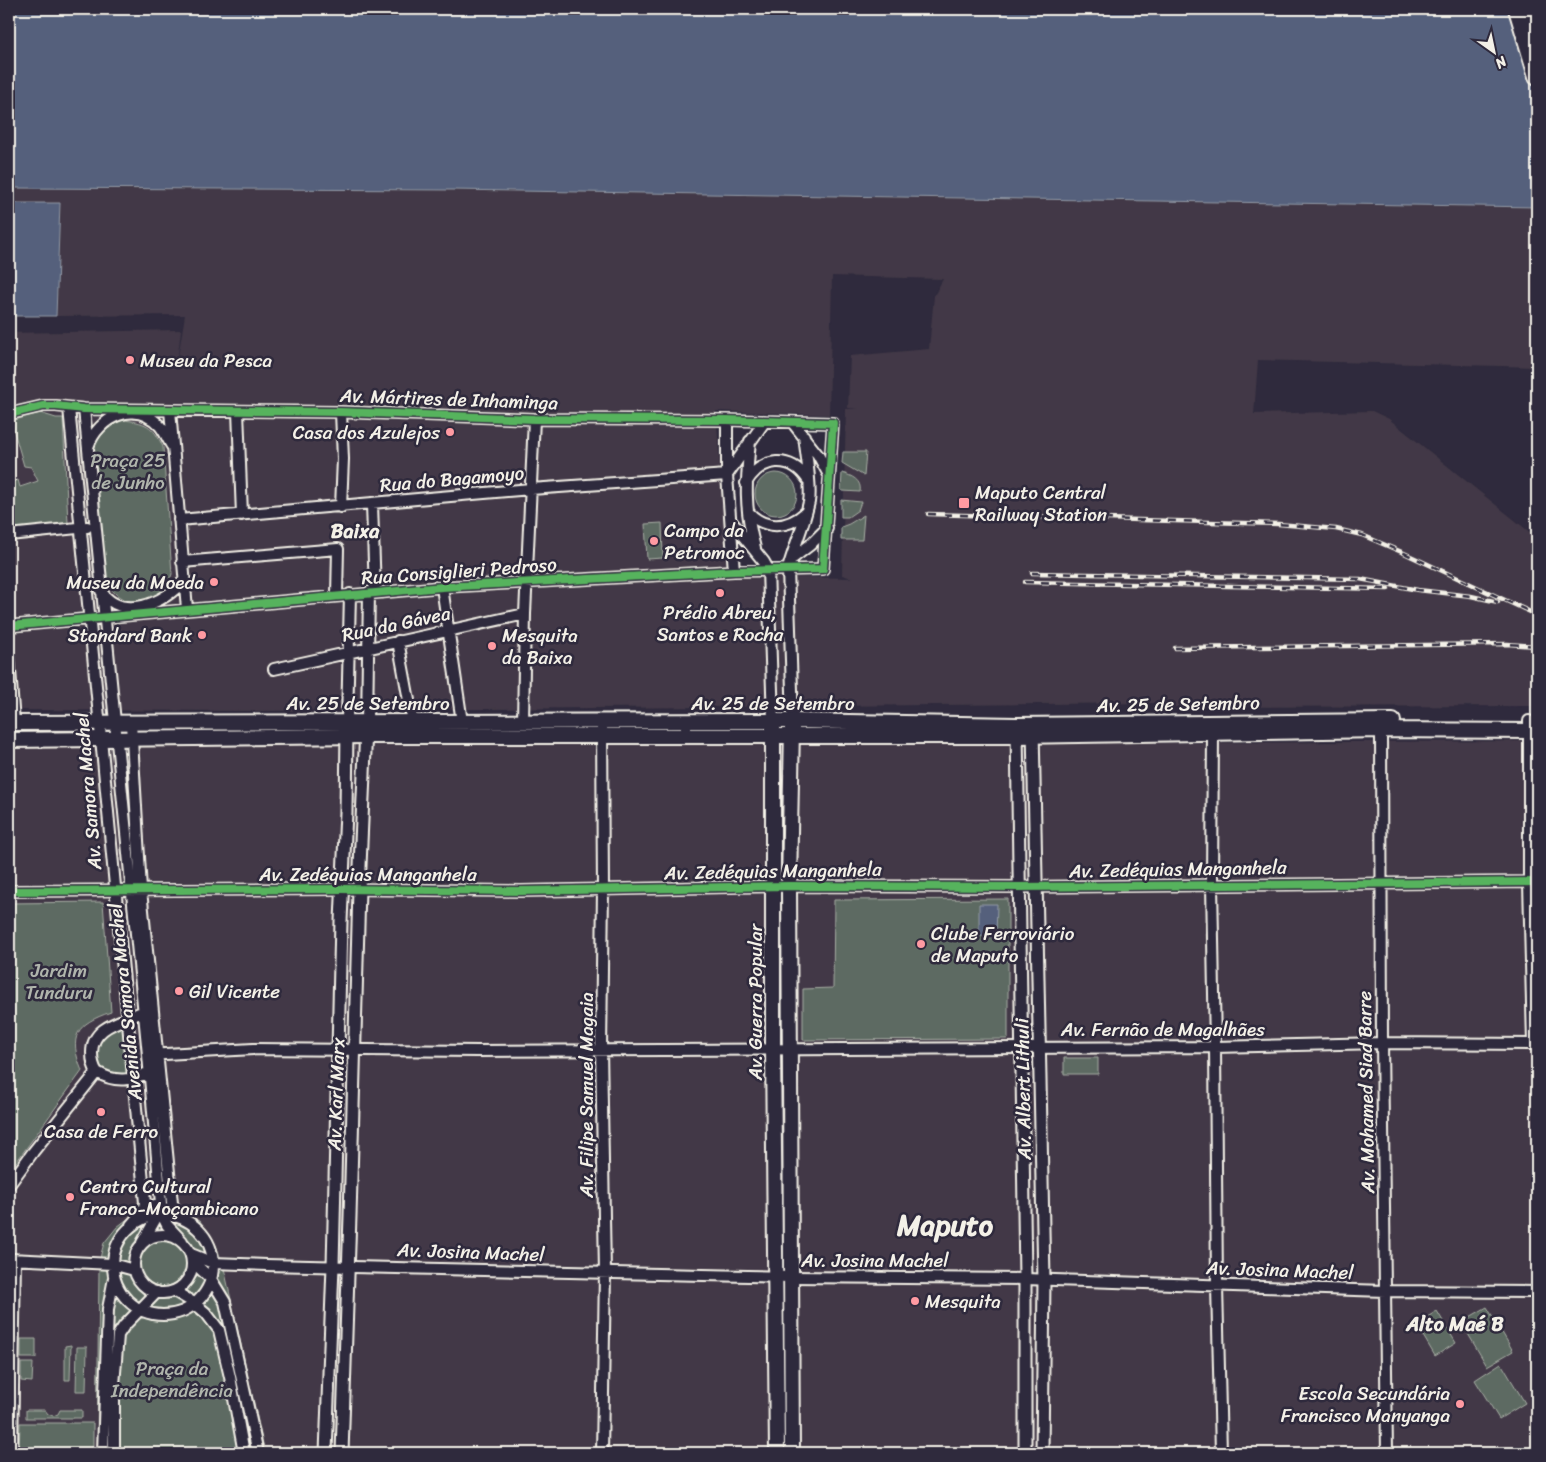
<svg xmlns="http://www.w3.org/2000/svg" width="1546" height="1462" font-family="Sriracha,sans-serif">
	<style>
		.built { fill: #423946; fill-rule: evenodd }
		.green { fill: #5d6b62; stroke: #a8aea5 }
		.water { fill: #54617c; stroke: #949ba7 }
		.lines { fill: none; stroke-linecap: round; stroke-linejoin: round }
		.minor-casing { stroke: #f4f1e8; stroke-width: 14 }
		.tertiary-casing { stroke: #f4f1e8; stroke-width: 15 }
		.secondary-casing { stroke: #f4f1e8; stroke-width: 18 }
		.trunk-casing { stroke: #f4f1e8; stroke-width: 20 }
		.minor { stroke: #2f2a3d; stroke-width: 10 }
		.tertiary { stroke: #2f2a3d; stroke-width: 11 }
		.secondary { stroke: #2f2a3d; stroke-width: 14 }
		.trunk { stroke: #2f2a3d; stroke-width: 16 }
		.rail-casing { stroke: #f4f1e8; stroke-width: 4.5 }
		.rail { stroke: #2f2a3d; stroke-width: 2.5; stroke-dasharray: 8; stroke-linecap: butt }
		.cycleway-casing { stroke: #2f2a3d; stroke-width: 11 }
		.cycleway { stroke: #56b35d; stroke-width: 8 }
		.poi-dot { fill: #ff9aa2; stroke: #2f2a3d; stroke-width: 2 }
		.labels { text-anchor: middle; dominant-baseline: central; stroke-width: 5; stroke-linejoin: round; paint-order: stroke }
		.poi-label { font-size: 19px; fill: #f4f1e8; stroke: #2f2a3d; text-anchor: start }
		.street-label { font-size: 19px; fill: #f4f1e8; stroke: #2f2a3d }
		.park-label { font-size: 19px; fill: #b0b5ac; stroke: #2f2a3d }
		.neighbourhood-label { font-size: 20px; font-weight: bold; fill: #f4f1e8; stroke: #2f2a3d }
		.town-label { font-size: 29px; font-weight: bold; fill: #f4f1e8; stroke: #2f2a3d }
	</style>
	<rect width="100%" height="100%" fill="#2f2a3d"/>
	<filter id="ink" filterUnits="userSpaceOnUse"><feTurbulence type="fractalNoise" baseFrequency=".02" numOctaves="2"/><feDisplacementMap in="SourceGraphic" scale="10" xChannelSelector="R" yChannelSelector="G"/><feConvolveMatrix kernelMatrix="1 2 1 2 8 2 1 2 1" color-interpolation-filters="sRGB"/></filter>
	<g filter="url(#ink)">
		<path class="built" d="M9,188L452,190L1537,207V367L1258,360L1254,414L1372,411L1389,419L1537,538V706L1161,707V703L256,711L9,710V333L181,330L176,370L185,315L56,316L60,203H9ZM832,276L943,279L934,296L929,349L850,356L848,408L859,409H846L842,575L852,578L728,576L716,411L829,415Z
			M107,741L758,745L1537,741V1453H9V742Z"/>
		<path class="green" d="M40,413L56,418H63L68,523L9,529V483L18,480L20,487L38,481L31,467L24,466L11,421Z
			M122,420C145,422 153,425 163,447L172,574C170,579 168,584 165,588C161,594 155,597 149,599C127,607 113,596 103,576L92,453C99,435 105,429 122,420Z
			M843,452H866L864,476L842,463Z
			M842,473C852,476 862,480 860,492L843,491L841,490Z
			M755 494a21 21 0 1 1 42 0a21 21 0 1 1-42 0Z
			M841,500L861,502L858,510L848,517H841Z
			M864,515L862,540H841V527L849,524Z
			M662,523L663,558L647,559L645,524Z
			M1008,899V1039L803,1040V989L833,988L834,900Z
			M103,902L111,1012C76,1024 68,1036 82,1071L9,1172V903Z
			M124,1023L128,1072L125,1076C95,1070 95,1068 95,1038Z
			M1064,1058H1098V1074H1064Z
			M180,1211L200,1221L216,1245L224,1268L265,1453H97L99,1269L101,1254L104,1243L117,1227L134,1214Z
			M1487,1307L1513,1351L1487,1366L1461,1322Z
			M1437,1311L1456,1343L1435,1356L1416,1324Z
			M21,1339H36V1358H21Z
			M71,1345L70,1380H65V1346Z
			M77,1347H87L86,1391H76Z
			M21,1363H33L32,1382L21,1381Z
			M1501,1363L1525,1403L1499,1419L1475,1380Z
			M26,1410H45L48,1414L53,1416L58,1414L60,1410H82V1418H26Z
			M20,1423H93V1453H19Z"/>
		<path class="water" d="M9,9H1537V207L452,190L9,188Z
			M9,203H60L56,316H9Z
			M979,904H997L996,937L979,936Z"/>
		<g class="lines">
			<g class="minor-casing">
				<path id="minor" d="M69,408C94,673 122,938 145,1203L143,1211L131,1225
					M84,409L148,1055L162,1215L167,1225L182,1241
					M170,410L187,609
					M238,411L242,515
					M341,412L343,459L341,507
					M9,414L43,406H56L84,409L341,412L534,419L727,420L833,423L823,569L734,571L442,587L9,626
					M727,420V475L734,571
					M792,422L818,455L829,475
					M750,441C746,482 744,508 755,548
					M88,447C98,417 135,399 160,426C165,432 168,440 172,446
					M746,483C761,457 791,454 808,480
					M372,504L375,592
					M748,512C765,530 787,529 805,513
					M179,520L531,489L727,475L765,421
					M731,521L764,562L768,569L773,721
					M9,535L87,527
					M793,558L810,545L827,528
					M182,562L338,549L337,595
					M442,587L462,722
					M101,591C121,622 166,603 184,580
					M398,641L413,722
					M9,656L14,723
					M274,669L525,614
					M793,721L788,569C794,547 804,525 809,502C812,486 806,454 804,436
					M1529,721V882L1533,1044
					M347,722L350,594
					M367,722L369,592
					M523,722L525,614L534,419
					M131,723L141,890L172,1203L176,1212L183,1219
					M1381,730L1382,1043L1387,1453
					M1213,733L1212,885L1215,1047L1217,1286L1221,1453
					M9,891L342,889L521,891L789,886L1019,887L1537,882
					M144,1011C122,1022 92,1025 92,1053C92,1060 93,1066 97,1072C116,1084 131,1080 150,1072
					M148,1055L253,1049L478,1051L1215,1047L1382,1043L1537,1044
					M9,1185L33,1152L97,1072
					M113 1265a50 50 0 1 1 100 0a50 50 0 1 1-100 0Z
					M134 1264a29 29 0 1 1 58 0a29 29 0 1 1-58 0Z
					M142,1243L155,1220V1205
					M191,1254L213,1263L266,1265L790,1277L1025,1279L1385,1291L1537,1292
					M10,1259L112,1264L134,1270
					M192,1261L211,1279L225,1302L258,1453
					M174,1291L194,1303L206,1313L219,1330L230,1377L244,1453
					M12,1453L15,1259
					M103,1453L108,1309L114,1278
					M114,1453V1385L118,1335L124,1326L157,1292
					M602,1453L605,1273L601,1049L603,890L602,722"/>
			</g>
			<g class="tertiary-casing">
				<path id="tertiary" d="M1033,728L1044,1280L1042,1453
					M1017,729L1025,1279V1453
					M326,1453L333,1266L341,921L346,812L347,729
					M342,1453L350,1216L359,889L366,728"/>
			</g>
			<g class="secondary-casing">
				<path id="secondary" d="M9,723L793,721L1017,725L1393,721
					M773,727V1049L777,1453
					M9,740L366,736H1017L1381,730L1537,731
					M792,1453L789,886L792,727"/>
			</g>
			<g class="trunk-casing">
				<path id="trunk" d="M1517,9L1537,76
					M1531,9L1537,31"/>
			</g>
			<use href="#minor" class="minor"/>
			<use href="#tertiary" class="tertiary"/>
			<use href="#secondary" class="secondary"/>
			<use href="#trunk" class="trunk"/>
			<g class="rail-casing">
				<path id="rail" d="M928,514L1278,524L1336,529L1362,535L1404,553L1537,615
					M1032,573L1360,579L1418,590L1471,596L1498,602
					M1025,582L1388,589
					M1175,648L1507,644L1537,646"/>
			</g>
			<use href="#rail" class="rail"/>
			<g class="cycleway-casing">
				<path id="cycleway" d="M9,414L43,406H56L84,409L341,412L534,419L727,420L833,423L823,569L734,571L442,587L9,626
					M9,891L342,889L521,891L789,886L1019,887L1537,882"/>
			</g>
			<use href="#cycleway" class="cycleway"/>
		</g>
	</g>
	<g class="poi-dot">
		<circle cx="130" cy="360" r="5"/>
		<circle cx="450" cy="432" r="5"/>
		<rect x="958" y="497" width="12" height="12" rx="2.5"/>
		<circle cx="654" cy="541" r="5"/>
		<circle cx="214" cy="582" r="5"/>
		<circle cx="720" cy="593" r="5"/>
		<circle cx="202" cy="635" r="5"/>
		<circle cx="492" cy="646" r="5"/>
		<circle cx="921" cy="944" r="5"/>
		<circle cx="179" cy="991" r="5"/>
		<circle cx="101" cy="1112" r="5"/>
		<circle cx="70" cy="1197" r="5"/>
		<circle cx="915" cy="1301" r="5"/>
		<circle cx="1460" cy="1404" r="5"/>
	</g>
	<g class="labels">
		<g class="poi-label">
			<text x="140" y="360">Museu da Pesca</text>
			<text x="440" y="432" text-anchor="end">Casa dos Azulejos</text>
			<text x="975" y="492">Maputo Central<tspan x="975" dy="22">Railway Station</tspan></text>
			<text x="664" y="530">Campo da<tspan x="664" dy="22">Petromoc</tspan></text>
			<text x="204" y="582" text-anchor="end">Museu da Moeda</text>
			<text x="720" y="612" text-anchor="middle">Prédio Abreu,<tspan x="720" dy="22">Santos e Rocha</tspan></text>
			<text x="192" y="635" text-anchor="end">Standard Bank</text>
			<text x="502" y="635">Mesquita<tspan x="502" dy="22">da Baixa</tspan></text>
			<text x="931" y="933">Clube Ferroviário<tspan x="931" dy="22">de Maputo</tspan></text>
			<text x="189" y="991">Gil Vicente</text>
			<text x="101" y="1131" text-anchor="middle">Casa de Ferro</text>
			<text x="80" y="1186">Centro Cultural<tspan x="80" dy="22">Franco-Moçambicano</tspan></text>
			<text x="925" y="1301">Mesquita</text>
			<text x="1450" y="1393" text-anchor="end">Escola Secundária<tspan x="1450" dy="22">Francisco Manyanga</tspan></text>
		</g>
		<g class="street-label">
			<text transform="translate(449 399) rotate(2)">Av. Mártires de Inhaminga</text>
			<text transform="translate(452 479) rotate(-5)">Rua do Bagamoyo</text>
			<text transform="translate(459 571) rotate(-4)">Rua Consiglieri Pedroso</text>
			<text transform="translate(396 624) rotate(-12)">Rua da Gávea</text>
			<text x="368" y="703">Av. 25 de Setembro</text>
			<text x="773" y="703">Av. 25 de Setembro</text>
			<text transform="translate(1178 704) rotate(-1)">Av. 25 de Setembro</text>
			<text transform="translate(88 791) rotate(-95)">Av. Samora Machel</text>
			<text transform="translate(1178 869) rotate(-1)">Av. Zedéquias Manganhela</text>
			<text transform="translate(773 871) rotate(-1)">Av. Zedéquias Manganhela</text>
			<text x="368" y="874">Av. Zedéquias Manganhela</text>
			<text transform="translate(125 1002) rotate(-96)">Avenida Samora Machel</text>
			<text transform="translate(755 1002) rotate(-90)">Av. Guerra Popular</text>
			<text x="1163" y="1029">Av. Fernão de Magalhães</text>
			<text transform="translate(1023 1089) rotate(-91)">Av. Albert Lithuli</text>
			<text transform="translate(1366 1092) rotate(-91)">Av. Mohamed Siad Barre</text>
			<text transform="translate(336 1094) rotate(-88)">Av. Karl Marx</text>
			<text transform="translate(586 1095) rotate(-90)">Av. Filipe Samuel Magaia</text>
			<text transform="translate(471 1252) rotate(2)">Av. Josina Machel</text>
			<text x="875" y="1260">Av. Josina Machel</text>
			<text transform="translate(1280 1270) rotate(2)">Av. Josina Machel</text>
		</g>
		<g class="park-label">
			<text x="128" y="460">Praça 25<tspan x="128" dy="22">de Junho</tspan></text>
			<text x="59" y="970">Jardim<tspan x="59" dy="22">Tunduru</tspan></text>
			<text x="172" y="1368">Praça da<tspan x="172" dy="22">Independência</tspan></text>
		</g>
		<g class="neighbourhood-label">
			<text x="355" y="531">Baixa</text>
			<text x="1455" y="1324">Alto Maé B</text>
		</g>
		<g class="town-label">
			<text x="945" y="1225">Maputo</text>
		</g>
	</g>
	<rect width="1546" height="1462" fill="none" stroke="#2f2a3d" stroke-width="30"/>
	<rect x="15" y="15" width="1516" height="1432" fill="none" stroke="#f4f1e8" stroke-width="2" filter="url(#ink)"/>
	<g transform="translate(1494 52) rotate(147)" stroke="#2f2a3d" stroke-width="4" paint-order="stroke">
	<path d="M0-4L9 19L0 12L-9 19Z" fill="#f4f1e8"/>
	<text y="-8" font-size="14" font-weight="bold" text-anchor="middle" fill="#f4f1e8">N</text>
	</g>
</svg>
